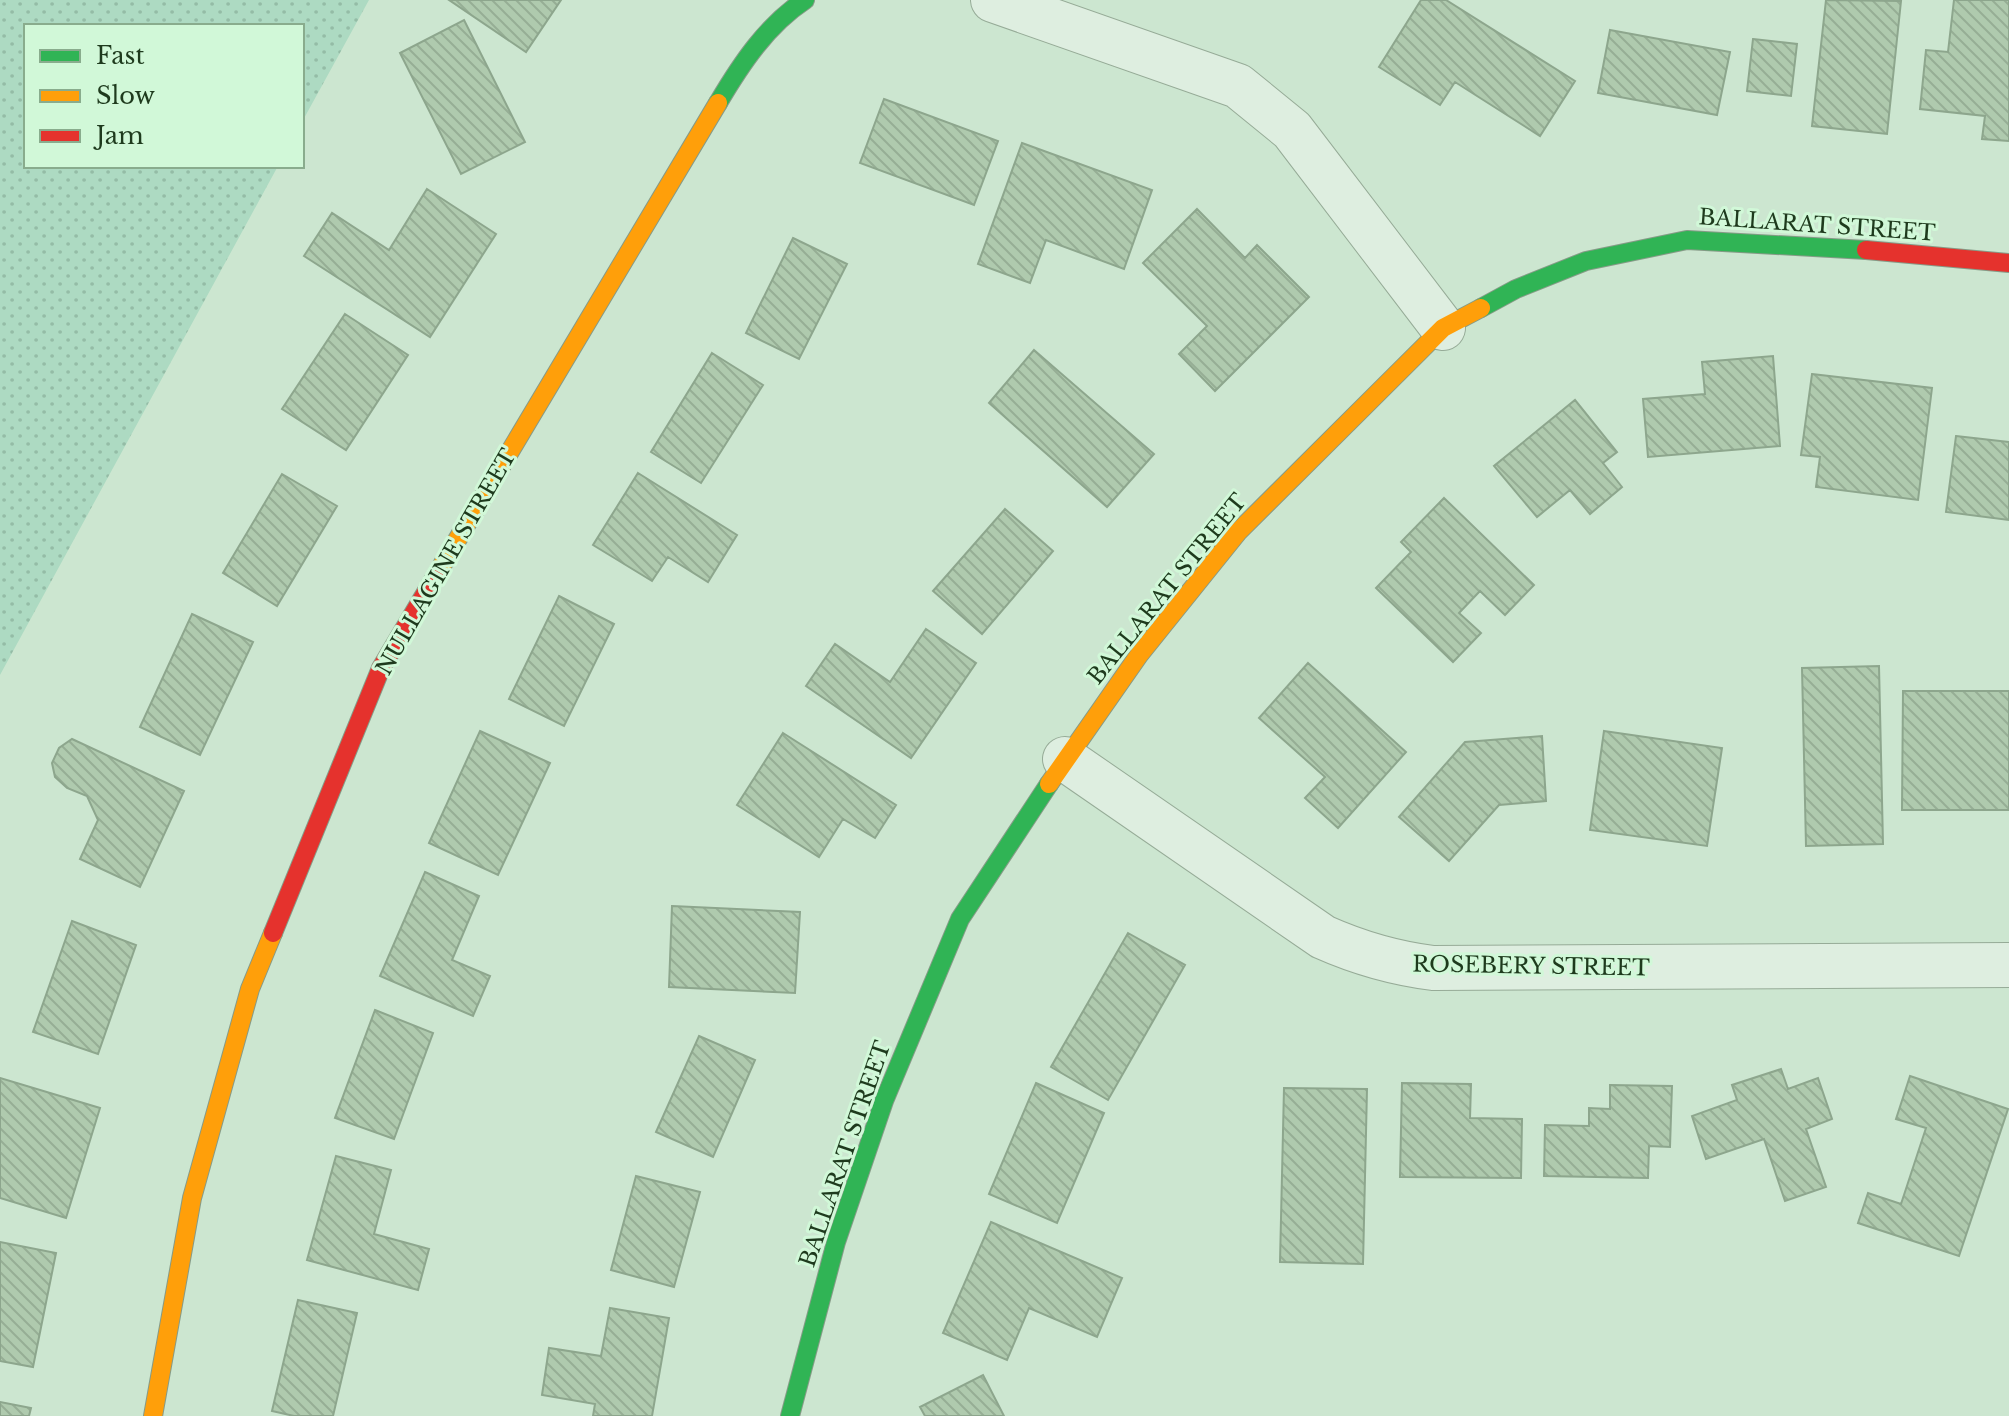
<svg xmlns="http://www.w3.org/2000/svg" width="2009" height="1416" font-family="'Libre Baskerville',serif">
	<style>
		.grass { fill: url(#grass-dots) }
		.building { fill: url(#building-back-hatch); stroke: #8da68d; stroke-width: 2 }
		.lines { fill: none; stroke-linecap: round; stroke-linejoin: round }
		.street-casing { stroke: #96ab97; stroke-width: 46 }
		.fast-casing { stroke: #869b87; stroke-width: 20 }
		.slow-casing { stroke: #869b87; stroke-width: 20 }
		.jam-casing { stroke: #869b87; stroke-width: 20 }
		.street { stroke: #deeee0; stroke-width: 44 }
		.fast { stroke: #30b455; stroke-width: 18 }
		.slow { stroke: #ff9f0a; stroke-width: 18 }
		.jam { stroke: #e5322d; stroke-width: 18 }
		.labels { text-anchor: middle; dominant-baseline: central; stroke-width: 6; stroke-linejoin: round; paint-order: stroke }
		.street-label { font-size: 22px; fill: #1e3a1d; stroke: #d1f8d8 }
	</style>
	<defs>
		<pattern id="grass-dots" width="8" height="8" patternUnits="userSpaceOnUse" patternTransform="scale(2)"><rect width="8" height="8" fill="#addac2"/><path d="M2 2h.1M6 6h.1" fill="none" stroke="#94bca6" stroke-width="1.8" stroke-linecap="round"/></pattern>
		<pattern id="building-back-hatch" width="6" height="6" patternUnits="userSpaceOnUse" patternTransform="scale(2)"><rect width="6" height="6" fill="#afcaae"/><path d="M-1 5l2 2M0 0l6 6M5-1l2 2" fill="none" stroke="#96ae95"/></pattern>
	</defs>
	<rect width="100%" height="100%" fill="#cce6d0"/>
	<path class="grass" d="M0,0H369L302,122V26H26V166H278L0,675Z"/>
	<path class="building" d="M449,0H561L526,52Z
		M1421,0H1446L1575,81L1540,136L1455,82L1440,105L1379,67Z
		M1826,0L1901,1L1887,134L1812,126Z
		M1954,0H2009V141L1982,139L1985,116L1920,109L1926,50L1948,52Z
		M464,20L525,142L461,174L400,53Z
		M1610,30L1730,52L1717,115L1598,93Z
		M1753,39L1797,44L1791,96L1747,91Z
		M884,99L998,141L974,205L860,163Z
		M1022,143L1152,190L1124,269L1046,240L1030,283L978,264Z
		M427,189L496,234L430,337L304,256L332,213L389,250Z
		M1197,209L1245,258L1257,245L1309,297L1215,391L1179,354L1207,326L1143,263Z
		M793,238L847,264L799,359L746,333Z
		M345,314L408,355L346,450L282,409Z
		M1034,350L1154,454L1107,507L989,403Z
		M712,353L763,385L701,483L651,452Z
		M1773,356L1780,446L1648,457L1643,399L1705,394L1702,362Z
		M1812,374L1932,388L1918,500L1816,487L1820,457L1801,455Z
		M1575,400L1617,452L1603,463L1622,487L1590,514L1570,490L1537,517L1494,466Z
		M1956,436L2009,442V520L1946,512Z
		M638,473L737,535L708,582L668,557L652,581L593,545Z
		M282,474L337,506L277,606L223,573Z
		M1444,498L1534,585L1505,615L1480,591L1459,613L1481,633L1453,662L1376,588L1411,552L1401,542Z
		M1005,509L1053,551L982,634L933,591Z
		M559,596L614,624L564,726L509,699Z
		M192,614L253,642L200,755L140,727Z
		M926,629L976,663L911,758L806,686L835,644L890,682Z
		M1308,663L1406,752L1338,828L1305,798L1325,777L1259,718Z
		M1879,666L1883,844L1806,846L1802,668Z
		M1903,691H2009V810H1902Z
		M480,731L550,763L498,875L429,843Z
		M1604,731L1722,748L1707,846L1590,830Z
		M783,733L896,805L875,838L843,819L819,857L737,805Z
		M1542,736L1546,801L1499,805L1449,861L1399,817L1465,742Z
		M72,739L184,791L140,887L80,859L98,820L87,796L67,788L55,777L52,763L59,748Z
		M425,872L479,896L452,960L490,976L473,1016L380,976Z
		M672,906L800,912L795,993L669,987Z
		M72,921L136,945L98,1054L33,1032Z
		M1128,933L1185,965L1108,1100L1051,1067Z
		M375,1010L433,1033L394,1139L335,1118Z
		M699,1036L755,1060L713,1157L656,1132Z
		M1781,1069L1788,1089L1818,1078L1832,1119L1806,1129L1826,1187L1785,1201L1764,1139L1706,1159L1692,1116L1737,1100L1732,1085Z
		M1910,1076L2008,1109L1959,1256L1858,1223L1868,1193L1901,1204L1926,1128L1896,1119Z
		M0,1078L100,1108L66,1218L0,1198Z
		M1036,1083L1104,1113L1057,1223L989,1194Z
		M1402,1083L1471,1084L1470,1118L1522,1119L1521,1178L1400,1177Z
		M1610,1085L1672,1086L1670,1147L1649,1146L1648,1178L1544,1176L1545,1125L1589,1126V1108L1610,1109Z
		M1284,1088L1367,1089L1363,1264L1280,1262Z
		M336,1156L391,1170L374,1234L429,1249L418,1290L307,1260Z
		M636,1176L700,1192L674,1287L611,1270Z
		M991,1222L1122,1278L1097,1337L1029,1308L1007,1360L943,1333Z
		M0,1242L56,1253L33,1367L0,1361Z
		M298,1300L357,1313L333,1416H294L272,1411Z
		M610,1308L669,1318L652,1416H593L595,1404L542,1395L549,1348L601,1356Z
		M983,1375L1004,1416H925L920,1407Z
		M0,1402L31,1408L29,1416H0Z"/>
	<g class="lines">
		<g class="street-casing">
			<path id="street" d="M993,0L1238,86L1292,130L1443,328
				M1065,759L1323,937C1359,953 1393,963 1433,968L2009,965"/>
		</g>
		<g class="fast-casing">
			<path id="fast" d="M718,103C741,64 767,25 805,0
				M1481,308L1516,289L1586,261L1687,240L1866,250
				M790,1416L836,1242L884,1101L960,919L1049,784"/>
		</g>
		<g class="slow-casing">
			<path id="slow" d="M438,572L718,103
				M1049,784L1139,655L1238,532L1443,328L1481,308
				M153,1416L192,1198L250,989L273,933"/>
		</g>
		<g class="jam-casing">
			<path id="jam" d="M1866,250L2009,263
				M273,933L381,668L438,572"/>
		</g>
		<use href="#street" class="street"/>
		<use href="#fast" class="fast"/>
		<use href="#slow" class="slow"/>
		<use href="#jam" class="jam"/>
	</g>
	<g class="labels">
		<g class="street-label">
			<text transform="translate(1817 225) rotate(4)">BALLARAT STREET</text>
			<text transform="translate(446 562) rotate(-60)">NULLAGINE STREET</text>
			<text transform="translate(1167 589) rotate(-51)">BALLARAT STREET</text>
			<text transform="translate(1531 966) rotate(1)">ROSEBERY STREET</text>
			<text transform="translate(845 1154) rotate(-71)">BALLARAT STREET</text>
		</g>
	</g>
	<rect x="24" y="24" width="280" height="144" fill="#d1f8d8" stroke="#89ac8d" stroke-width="2"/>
	<rect x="40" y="50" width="40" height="12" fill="#30b455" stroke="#89ac8d" stroke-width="2"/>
	<text x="96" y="64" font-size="24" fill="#1e3a1d">Fast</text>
	<rect x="40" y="90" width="40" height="12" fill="#ff9f0a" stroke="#89ac8d" stroke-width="2"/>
	<text x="96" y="104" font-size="24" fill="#1e3a1d">Slow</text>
	<rect x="40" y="130" width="40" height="12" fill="#e5322d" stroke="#89ac8d" stroke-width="2"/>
	<text x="96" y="144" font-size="24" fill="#1e3a1d">Jam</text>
</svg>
